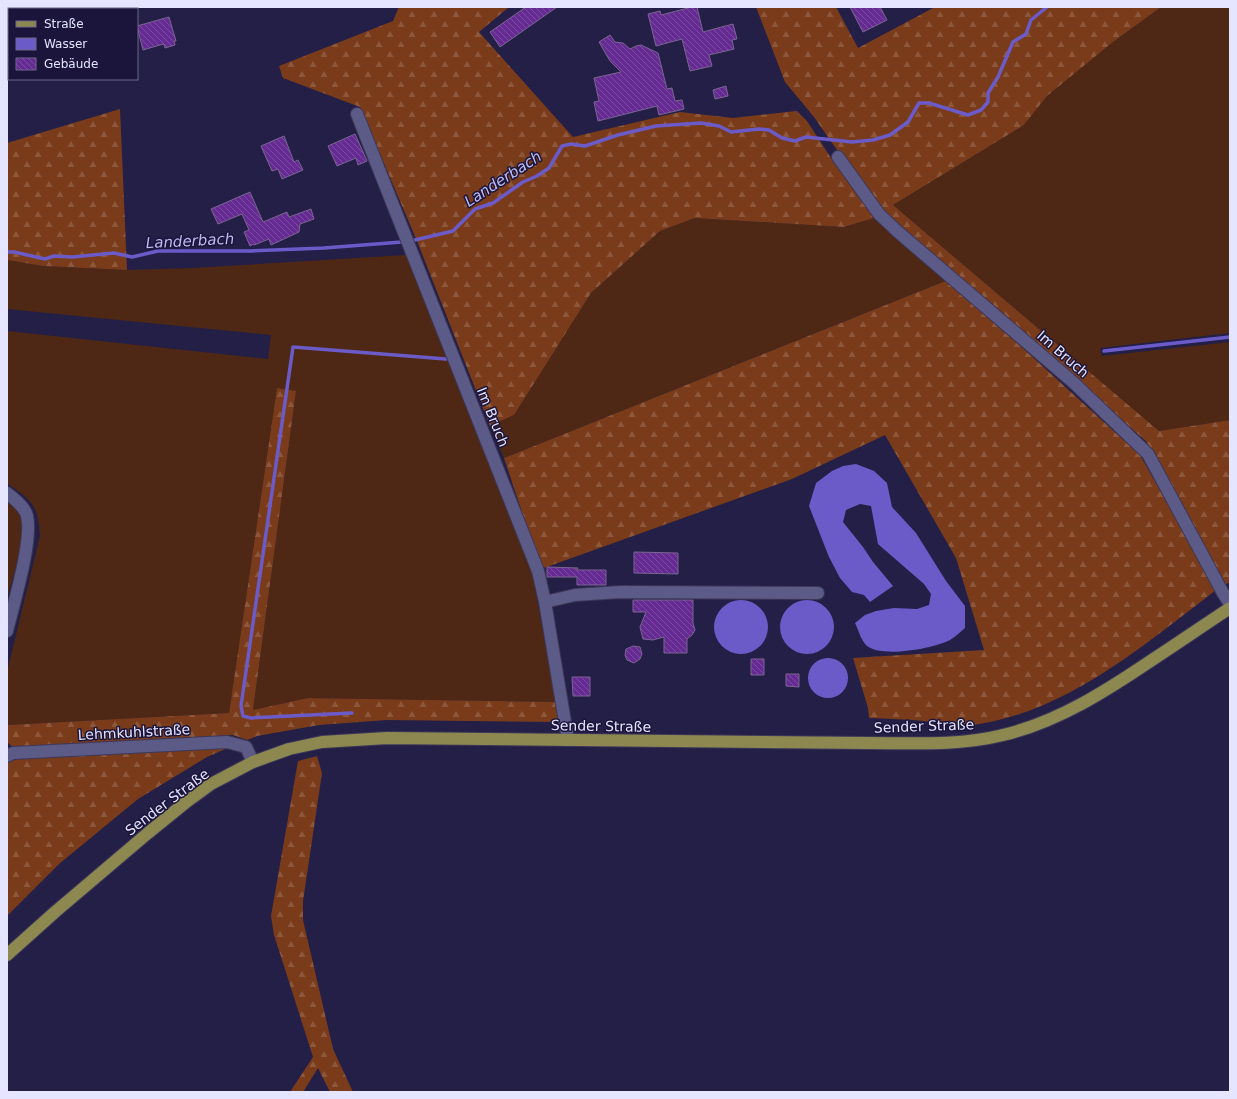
<svg xmlns="http://www.w3.org/2000/svg" width="1237" height="1099" font-family="'DejaVu Sans',sans-serif">
	<style>
		.grass { fill: #4e2814 }
		.forest { fill: url(#forest-firs) }
		.water { fill: #6b5bc9 }
		.lines { fill: none; stroke-linecap: round; stroke-linejoin: round }
		.stream { stroke: #6b5bc9; stroke-width: 3.5 }
		.building { fill: url(#building-back-hatch); stroke: #7a6590 }
		.minor-casing { stroke: #3d385a; stroke-width: 14 }
		.major-casing { stroke: #3d385a; stroke-width: 14 }
		.minor { stroke: #5c5a86; stroke-width: 12 }
		.major { stroke: #8d884f; stroke-width: 12 }
		.labels { text-anchor: middle; dominant-baseline: central; stroke-width: 3; stroke-linejoin: round; paint-order: stroke }
		.street-label { font-size: 14px; fill: #e5e5ff; stroke: #1b153b }
		.water-label { font-size: 15px; font-style: italic; fill: #bcbbf2; stroke: #1b153b }
	</style>
	<defs>
		<pattern id="forest-firs" width="22" height="20" patternUnits="userSpaceOnUse"><rect width="22" height="20" fill="#7a3b1a"/><path d="M5 1l3.5 6h-7zM16 11l3.5 6h-7z" fill="#8d573c"/></pattern>
		<pattern id="building-back-hatch" width="6" height="6" patternUnits="userSpaceOnUse"><rect width="6" height="6" fill="#652b93"/><path d="M-1 5l2 2M0 0l6 6M5-1l2 2" fill="none" stroke="#7b4aa3"/></pattern>
	</defs>
	<rect width="100%" height="100%" fill="#241f46"/>
	<path class="grass" d="M1161,7H1230V333L1100,348L1102,356L1230,342V420L1159,431L893,205L1024,125L1047,96L1113,42Z
		M695,218L844,227L874,218L948,280L504,458L490,426L514,415L591,293L660,231Z
		M406,255L532,572L556,702L308,698L253,710L296,391L277,388L229,713L7,725V672L40,536C38,504 32,501 7,483V331L268,359L271,335L7,309V260L43,266L127,270L193,268Z
		M7,500C11,504 18,508 20,513C29,533 12,578 7,599Z"/>
	<path class="forest" d="M399,7H509L479,32L573,137L680,112L733,118L797,111L807,121L833,161L874,218L844,227L695,218L660,231L591,293L514,415L490,426L417,241L360,107L283,78L279,66L393,21Z
		M756,7H836L858,48L935,7H1161L1113,42L1047,96L1024,125L893,205L1159,431L1230,420V582L1223,586L1146,441L881,213L814,117L785,82Z
		M120,109L127,270L43,266L7,260V143Z
		M948,280L1140,455L1216,590C1141,647 1064,715 966,726C952,727 938,723 924,721C906,719 888,719 869,718L868,708L853,658L984,650L956,558L885,435L792,479L541,569L504,458Z
		M277,388L296,391L253,710L308,698L556,702L558,722L387,720L319,725L257,736L247,740L233,735L15,749L7,742V725L229,713Z
		M230,747L207,757L138,799L59,864L7,916V762L15,758Z
		M317,756L322,773L303,901V920L333,1049L353,1092H330L318,1068L303,1092H290L313,1057L274,935L271,916L298,761Z"/>
	<path class="water" d="M856,464L874,471L887,483L892,507L916,533L946,581L965,606V628C960,632 955,637 950,640C935,648 880,659 866,645C861,640 858,629 855,623L865,615L876,611L894,608L917,609L929,605L931,594L924,584L878,544L871,506L860,504L846,510L843,522L863,547L873,562L893,586L870,602L864,595L852,592L840,578L829,557L809,506L816,483L832,471L843,466Z
		M780 627a27 27 0 1 1 54 0a27 27 0 1 1-54 0Z
		M714 627a27 27 0 1 1 54 0a27 27 0 1 1-54 0Z
		M808 678a20 20 0 1 1 40 0a20 20 0 1 1-40 0Z"/>
	<g class="lines">
		<path class="stream" d="M7,252H14L45,259L54,256L72,257L114,253L132,257L158,251H250L324,248L402,242L415,240L453,231L475,209L493,203L523,182L537,176L549,168L562,146L571,144L585,146L618,135L656,126L701,123L719,126L731,132L759,129L769,130L782,138L795,141L806,137L852,142L873,140L890,135L908,122L919,103H929L968,115L981,110L988,102V93L998,77L1013,42L1026,34L1031,20L1047,7
			M1104,351L1230,337
			M352,713L251,718L243,716L241,706L293,347L446,359"/>
	</g>
	<path class="building" d="M526,7H557L500,47L490,32Z
		M692,7H697L703,32L733,24L737,39L732,40L734,49L709,55L712,66L690,71L682,39L656,46L648,14L660,11L661,15Z
		M850,7H880L887,20L863,32Z
		M169,17L176,41H174L175,45L165,48L164,44L160,45L143,50L137,26Z
		M610,35L615,42L623,43L630,49L636,46L641,45L658,53L667,89L672,88L675,101L682,100L684,109L659,115L657,106L598,121L594,102L599,101L594,78L621,72L610,61L599,42Z
		M726,86L728,96L715,99L713,90Z
		M355,134L367,161L358,165L356,158L337,166L328,146Z
		M284,136L294,162L298,160L303,170L282,179L278,169L272,171L261,146Z
		M250,192L263,222L287,212L289,217L311,209L314,219L300,224L299,232L271,245L269,239L254,245V244L250,246L244,232L249,230L242,214L218,224L211,209Z
		M634,552L678,553V574L634,573Z
		M547,567L578,568L577,570H606V585H577V577H547Z
		M633,600H693V623L695,630L692,635L687,639V653H664V637L653,640L643,639L640,627L646,612H633Z
		M633,646L640,647L642,654L640,659L634,663L627,660L625,655L626,649Z
		M751,659H764V675H751Z
		M786,674H799V687L786,686Z
		M572,677H590V696H573Z"/>
	<g class="lines">
		<g class="minor-casing">
			<path id="minor" d="M357,114L538,571L545,602L568,740
				M838,157L879,214L897,231L1074,383L1148,454L1223,593L1230,604
				M7,493C14,499 22,504 26,513C35,534 13,606 7,631
				M545,602L575,595L620,592L818,593
				M7,756L13,753L227,742L246,747L253,762"/>
		</g>
		<g class="major-casing">
			<path id="major" d="M7,955L55,912L148,833L185,803L211,784L253,762L289,749L322,742L387,738L867,743C912,743 959,746 1003,735C1058,722 1106,691 1152,660C1178,643 1204,625 1230,608"/>
		</g>
		<use href="#minor" class="minor"/>
		<use href="#major" class="major"/>
	</g>
	<g class="labels">
		<g class="street-label">
			<text transform="translate(1063 354) rotate(41)">Im Bruch</text>
			<text transform="translate(493 417) rotate(68)">Im Bruch</text>
			<text transform="translate(601 726) rotate(1)">Sender Straße</text>
			<text transform="translate(924 726) rotate(-2)">Sender Straße</text>
			<text transform="translate(134 732) rotate(-3)">Lehmkuhlstraße</text>
			<text transform="translate(167 802) rotate(-37)">Sender Straße</text>
		</g>
		<g class="water-label">
			<text transform="translate(503 179) rotate(-33)">Landerbach</text>
			<text transform="translate(190 241) rotate(-3)">Landerbach</text>
		</g>
	</g>
	<rect width="1237" height="1099" fill="none" stroke="#e5e5ff" stroke-width="16"/>
	<rect x="8" y="8" width="130" height="72" fill="#1b153b" stroke="#6c6889"/>
	<rect x="16" y="21" width="20" height="6" fill="#8d884f" stroke="#6c6889"/>
	<text x="44" y="28" font-size="12" fill="#e5e5ff">Straße</text>
	<rect x="16" y="38" width="20" height="12" fill="#6b5bc9" stroke="#6c6889"/>
	<text x="44" y="48" font-size="12" fill="#e5e5ff">Wasser</text>
	<rect x="16" y="58" width="20" height="12" fill="url(#building-back-hatch)" stroke="#6c6889"/>
	<text x="44" y="68" font-size="12" fill="#e5e5ff">Gebäude</text>
</svg>
